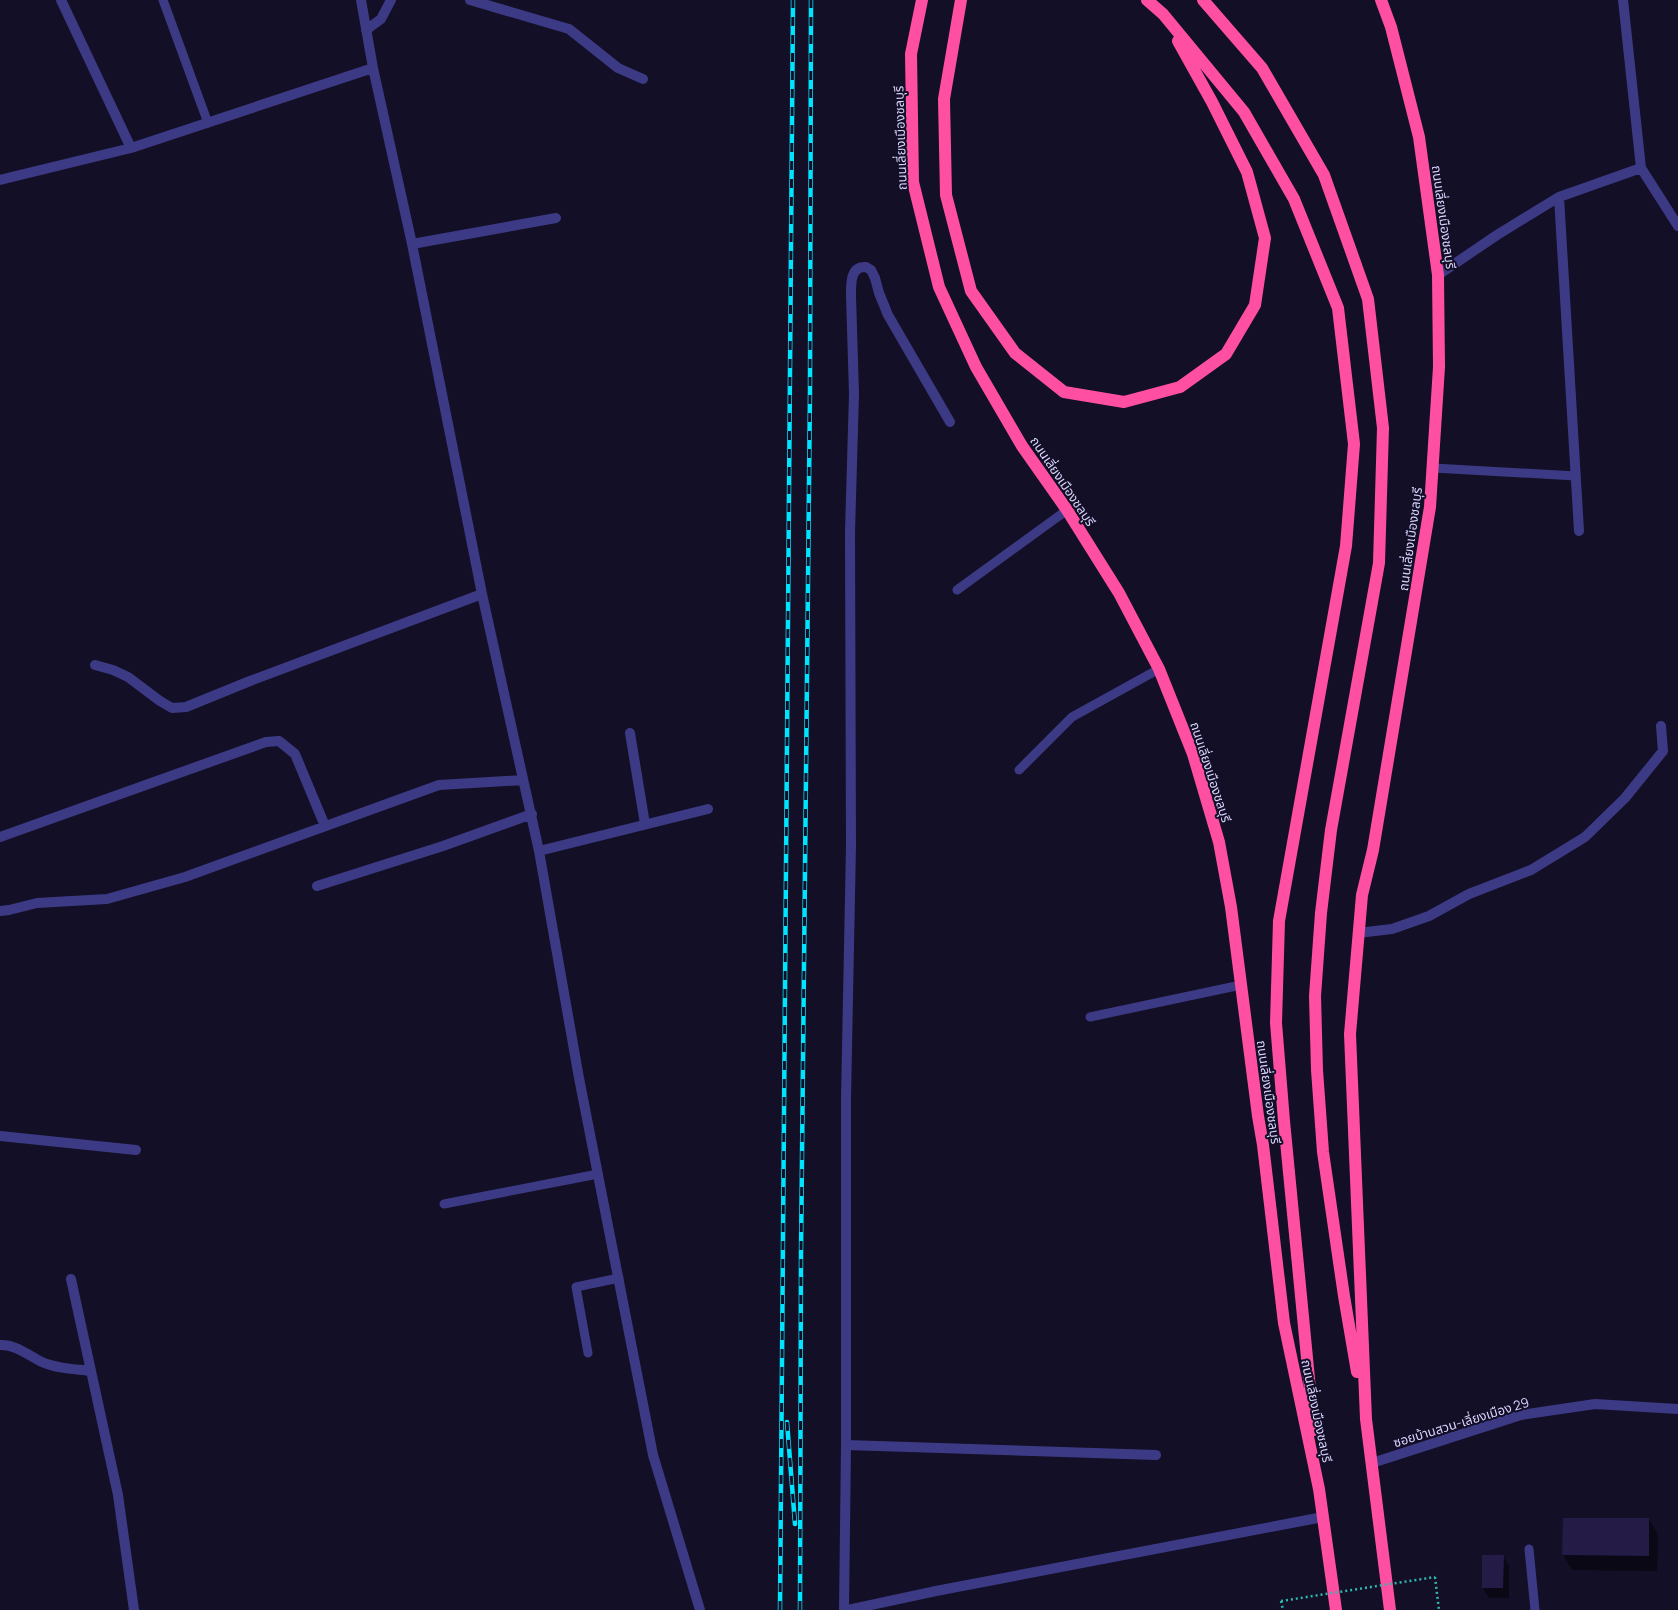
<svg xmlns="http://www.w3.org/2000/svg" width="1678" height="1610" font-family="Manrope,'Noto Sans Thai',sans-serif">
	<style>
		.shadow { fill: #0007 }
		.building { fill: #241b47 }
		.lines { fill: none; stroke-linecap: round; stroke-linejoin: round }
		.path { stroke: #2fb8b0; stroke-width: 2.5; stroke-dasharray: 2 3; stroke-linecap: butt }
		.lane { stroke: #3d3a85; stroke-width: 9 }
		.street { stroke: #3d3a85; stroke-width: 10 }
		.highway { stroke: #ff4fa3; stroke-width: 12 }
		.rail-casing { stroke: #00e5ff; stroke-width: 4.5 }
		.rail { stroke: #130f26; stroke-width: 3; stroke-dasharray: 9; stroke-linecap: butt }
		.path-bridge { stroke: #2fb8b0; stroke-width: 2.5; stroke-dasharray: 2 3; stroke-linecap: butt }
		.labels { text-anchor: middle; dominant-baseline: central; stroke-width: 4; stroke-linejoin: round; paint-order: stroke }
		.street-label { font-size: 13px; fill: #d9d4ff; stroke: #130f26 }
	</style>
	<rect width="100%" height="100%" fill="#130f26"/>
	<path class="shadow" d="M1649,1519L1658,1535L1657,1571L1572,1570L1563,1555Z
		M1503,1556L1509,1566V1598H1489L1483,1588Z"/>
	<path class="building" d="M1563,1518H1649V1556L1562,1555Z
		M1482,1555H1504L1503,1588H1482Z"/>
	<g class="lines">
		<path class="path" d="M1435,1577L1439,1610
			M1281,1601L1283,1610"/>
		<path class="lane" d="M163,0L208,123
			M1433,468L1576,476
			M957,590L1067,510
			M1019,770L1072,717L1159,669
			M1090,1017L1241,985
			M444,1204L598,1174
			M588,1353L576,1287L619,1278
			M1529,1549L1535,1610"/>
		<path class="street" d="M61,0L131,148
			M361,0L373,68L412,244L482,594L539,851L579,1078L653,1455L700,1610
			M470,0L569,29L618,68L643,79
			M1623,0L1641,168L1678,226
			M366,30L381,19L391,0
			M0,180L131,148L373,68
			M1559,197L1579,531
			M412,244L556,218
			M1438,275L1497,235L1559,197L1641,168
			M95,665L113,670L128,677L160,701L172,708L186,707L250,681L482,594
			M630,733L645,824
			M0,837L266,742L279,741L295,754L325,826
			M539,851L708,809
			M317,886L443,846L532,814
			M0,911L9,910L37,903L107,899L185,877L439,785L523,780
			M1358,933L1392,929L1429,916L1469,894L1531,870L1585,837L1625,798L1663,751L1661,726
			M0,1136L136,1150
			M71,1279L118,1495L134,1610
			M0,1345C16,1344 29,1356 42,1362C57,1369 76,1369 91,1371
			M846,1445L1156,1455
			M1372,1463L1521,1415L1595,1404L1678,1409
			M844,1610L846,1445V1098L851,846L850,532L854,394L851,296C851,284 850,266 866,267L871,270L875,278L879,293L888,315L950,422
			M848,1610L936,1591L1323,1517"/>
		<path class="highway" d="M922,0L911,54L913,182L939,287L976,367L1022,446L1067,510L1119,593L1159,669L1193,754L1219,842L1231,907L1258,1116L1263,1145L1284,1323L1319,1489L1336,1610
			M961,0L944,99L946,195L971,291L1015,353L1064,392L1124,402L1180,387L1226,354L1255,305L1265,238L1247,172L1212,102L1178,41
			M1147,0L1163,14L1244,112L1294,199L1338,308L1354,444L1346,546L1279,921L1276,1023L1284,1121L1314,1430
			M1203,0L1262,68L1324,175L1368,299L1383,428L1379,563L1331,830L1321,913L1315,996L1317,1070L1323,1152L1344,1296L1357,1372
			M1381,0L1391,27L1419,137L1438,275L1439,367L1430,507L1373,850L1362,895L1350,1034L1366,1419L1390,1610"/>
		<g class="rail-casing">
			<path id="rail" d="M787,1422L795,1524
				M780,1610L793,0
				M800,1610L801,1254L810,390L811,0"/>
		</g>
		<use href="#rail" class="rail"/>
		<path class="path-bridge" d="M1281,1601L1435,1577"/>
	</g>
	<g class="labels">
		<g class="street-label">
			<text transform="translate(900 138) rotate(-92)">ถนนเลี่ยงเมืองชลบุรี</text>
			<text transform="translate(1444 217) rotate(82)">ถนนเลี่ยงเมืองชลบุรี</text>
			<text transform="translate(1063 481) rotate(56)">ถนนเลี่ยงเมืองชลบุรี</text>
			<text transform="translate(1410 539) rotate(-82)">ถนนเลี่ยงเมืองชลบุรี</text>
			<text transform="translate(1211 772) rotate(72)">ถนนเลี่ยงเมืองชลบุรี</text>
			<text transform="translate(1269 1092) rotate(82)">ถนนเลี่ยงเมืองชลบุรี</text>
			<text transform="translate(1317 1411) rotate(78)">ถนนเลี่ยงเมืองชลบุรี</text>
			<text transform="translate(1461 1422) rotate(-17)">ซอยบ้านสวน-เลี่ยงเมือง 29</text>
		</g>
	</g>
</svg>
